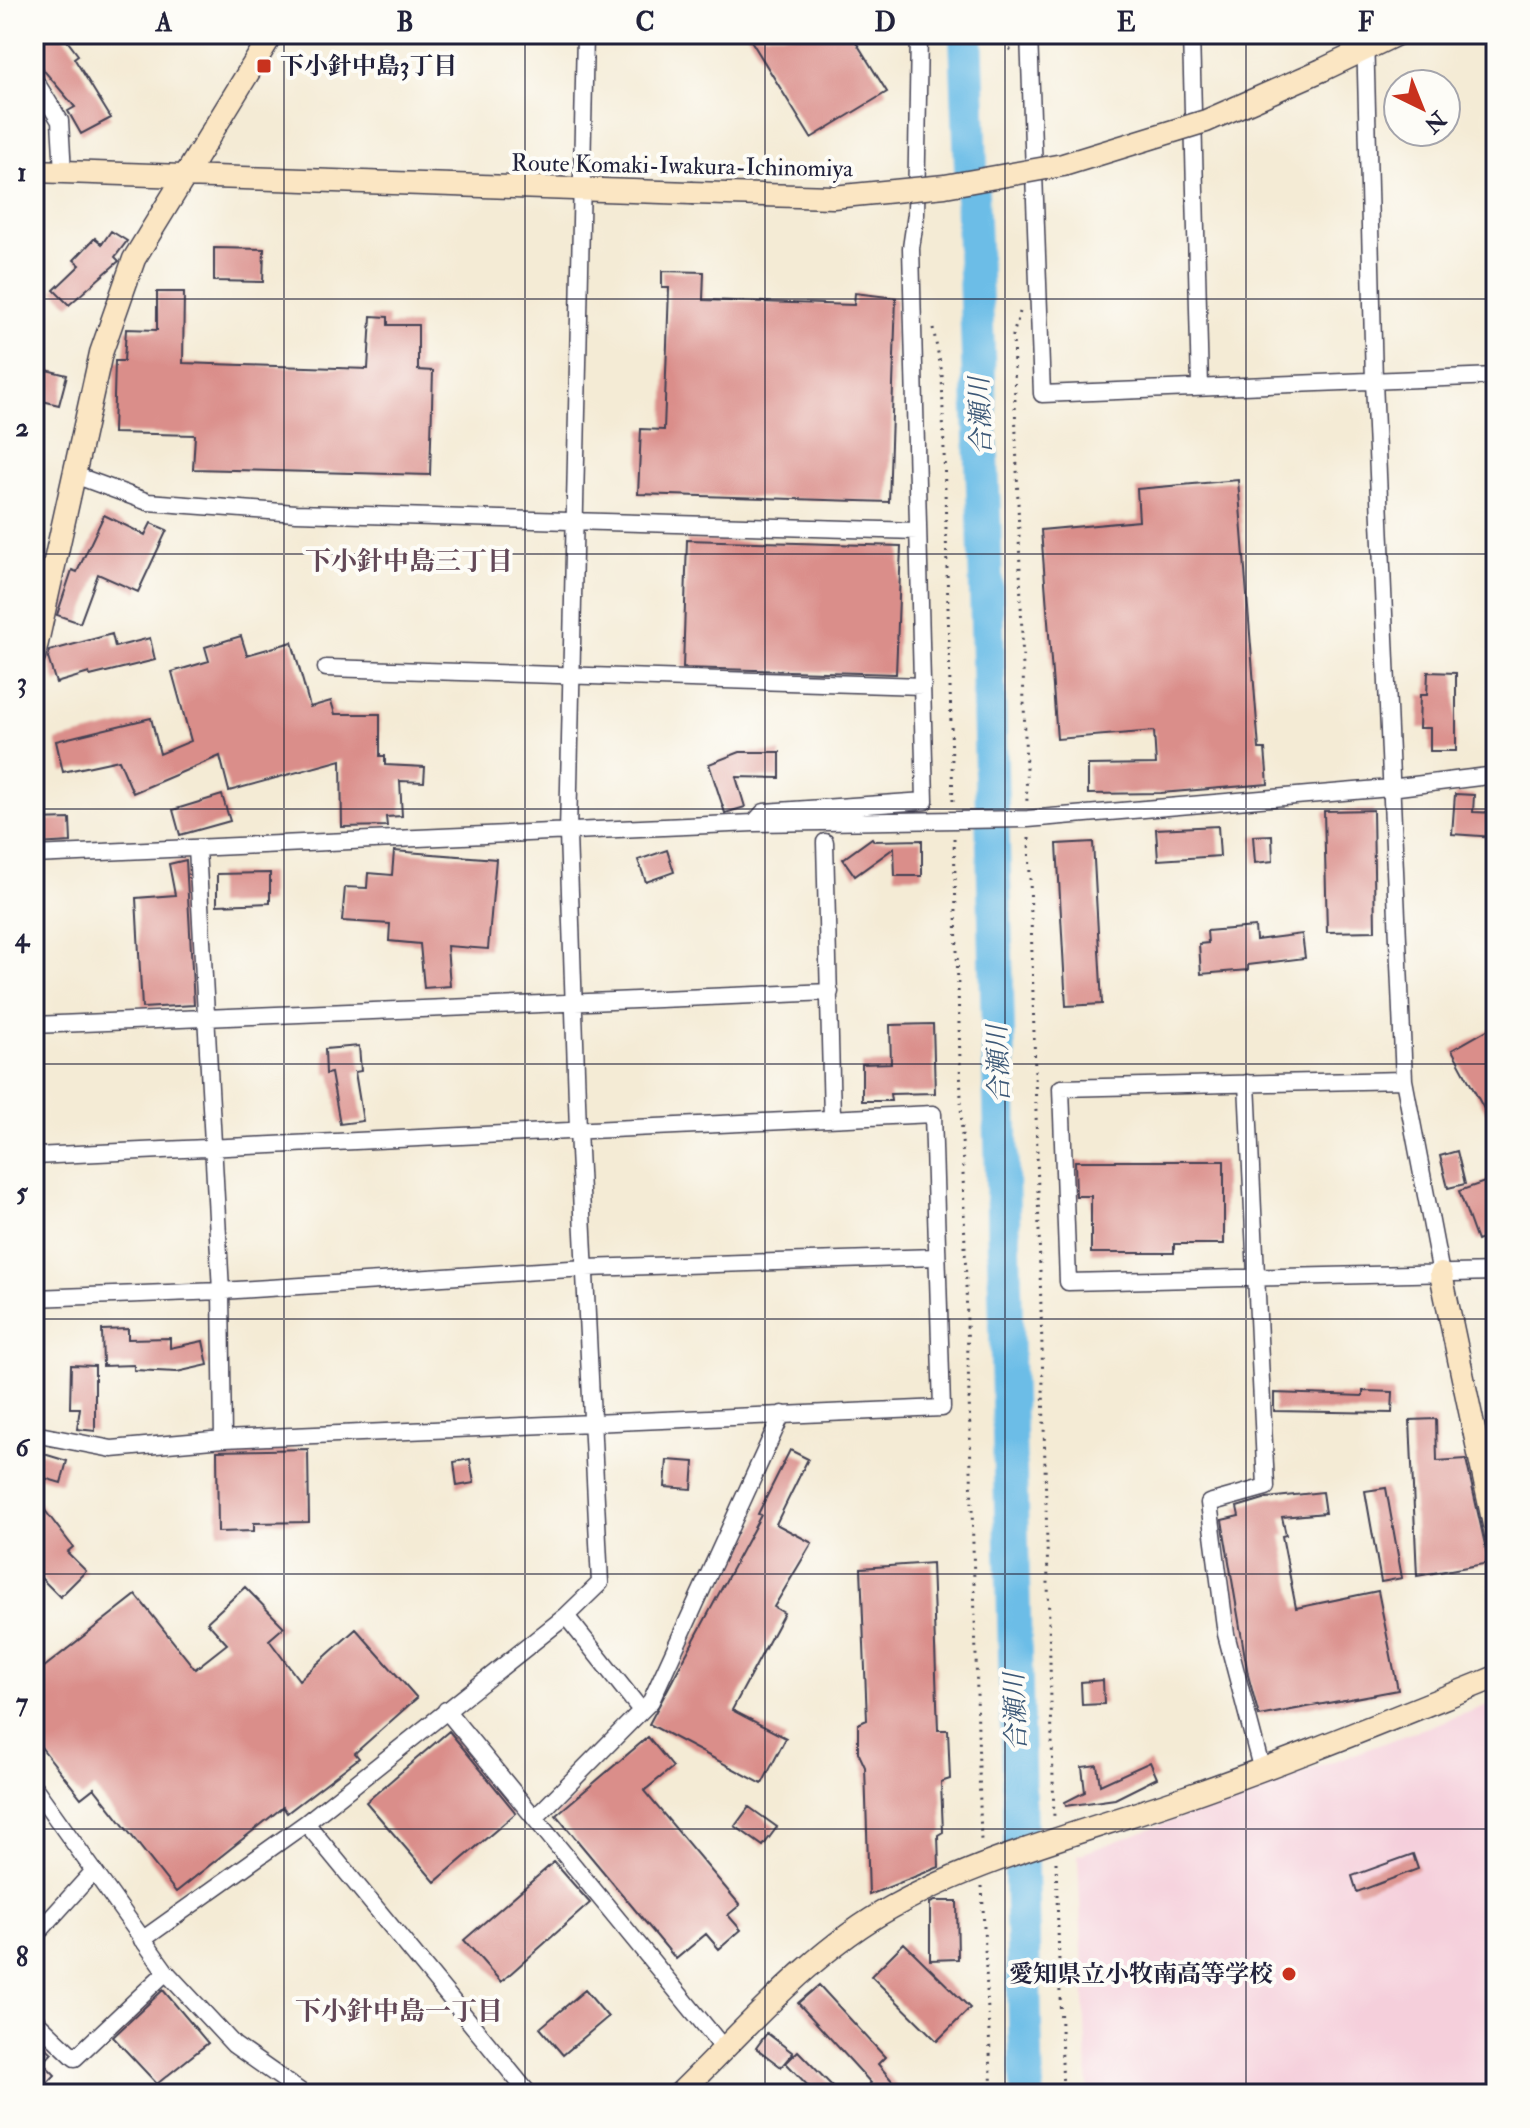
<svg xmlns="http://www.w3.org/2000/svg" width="1530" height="2128" font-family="'IM FELL Double Pica','Noto Serif JP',serif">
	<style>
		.built { fill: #f5cfdb }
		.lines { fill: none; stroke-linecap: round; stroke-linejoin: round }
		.river { stroke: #6cbde7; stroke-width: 34 }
		.building { fill: #da8e8a }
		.street-casing { stroke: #424052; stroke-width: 19 }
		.secondary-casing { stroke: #424052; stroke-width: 25 }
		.path { stroke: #424052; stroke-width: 3; stroke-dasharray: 2 6; stroke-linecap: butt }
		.street { stroke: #fff; stroke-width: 16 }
		.secondary { stroke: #fbe6c3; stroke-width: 22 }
		.secondary-bridge-casing { stroke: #424052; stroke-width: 25; stroke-linecap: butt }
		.secondary-bridge { stroke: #fbe6c3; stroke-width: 22 }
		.grid { fill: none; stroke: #22223b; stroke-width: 2; stroke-opacity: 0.55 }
		.poi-dot { fill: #c8321e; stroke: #fdfcf7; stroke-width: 3 }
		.labels { text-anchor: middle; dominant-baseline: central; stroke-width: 8; stroke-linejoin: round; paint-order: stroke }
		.poi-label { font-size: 24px; font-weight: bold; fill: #22223b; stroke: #fdfcf7; text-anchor: start }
		.street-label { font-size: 24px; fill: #22223b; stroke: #fdfcf7 }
		.water-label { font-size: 26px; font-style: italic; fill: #3c5877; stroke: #fdfcf7 }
		.neighbourhood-label { font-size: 26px; font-weight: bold; fill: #624857; stroke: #fdfcf7 }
		.neatline { fill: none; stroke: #22223b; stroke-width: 3 }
		.grid-label { font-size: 26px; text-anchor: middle; font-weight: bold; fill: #22223b }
	</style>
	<rect width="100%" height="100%" fill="#fdfcf7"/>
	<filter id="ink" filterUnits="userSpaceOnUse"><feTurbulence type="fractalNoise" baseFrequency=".0125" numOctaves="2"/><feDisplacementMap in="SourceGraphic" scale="16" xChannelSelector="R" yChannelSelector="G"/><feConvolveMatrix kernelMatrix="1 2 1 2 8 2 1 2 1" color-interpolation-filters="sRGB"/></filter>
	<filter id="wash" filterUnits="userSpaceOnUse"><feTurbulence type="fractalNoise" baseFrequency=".006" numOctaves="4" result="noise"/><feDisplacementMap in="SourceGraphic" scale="32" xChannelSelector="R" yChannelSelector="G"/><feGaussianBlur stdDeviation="1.8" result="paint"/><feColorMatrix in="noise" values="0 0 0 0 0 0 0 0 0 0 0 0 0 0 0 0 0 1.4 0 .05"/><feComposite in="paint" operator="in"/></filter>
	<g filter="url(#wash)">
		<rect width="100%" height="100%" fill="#f4ebd5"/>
		<path class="built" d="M1496,1702V2094H1088L1078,1855Z"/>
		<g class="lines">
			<path class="river" d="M966,34L984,515L1027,2094"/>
		</g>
		<g id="blocks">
			<path class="building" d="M34,34H62L78,55L74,58L111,118L81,134L68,111L75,107L34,59Z
				M747,34H851L887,92L811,138Z
				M111,231L127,241L115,257L119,261L69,305L54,290L80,265L74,260L95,238L102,244Z
				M214,248L264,249L263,282L214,281Z
				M662,271L704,272L703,300L854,305L855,293L896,298L889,502L638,494L641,429L664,430L669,288H662Z
				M157,292H184L183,363L368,369L371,316L388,317V325H418V370L433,371L430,475L193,469L195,435L113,433L115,361H124L126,329L157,330Z
				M34,367L67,375L59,405L34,399Z
				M1238,480L1259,749H1265L1268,784L1161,793L1088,794V765L1156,764L1154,731L1057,739L1041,530L1139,521L1137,489Z
				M104,515L145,535L151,523L167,530L138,592L98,574L80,623L57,615L72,570L77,572Z
				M687,540L901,546L896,674L683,668Z
				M112,634L115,647L150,638L155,660L90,676L89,673L56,683L48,658L49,651Z
				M241,636L247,655L292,642L310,707L331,701L335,714H380V756H385V765L425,767L424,782L400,781L402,816L386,817L387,826L342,827L341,760L229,791L220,756L133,793L119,760L63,772L56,741L151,718L160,754L191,741L172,672L209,661L205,647Z
				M1428,672L1456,673V751H1430V728H1419L1420,695H1427Z
				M740,752H780V778L736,777L745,807L725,813L709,764Z
				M1455,794L1474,795L1473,812L1496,813L1495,837L1452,834Z
				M222,795L230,821L180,835L173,810Z
				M1373,810L1375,931L1327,932L1324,811Z
				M70,819L71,842L36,844L35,820Z
				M1218,826L1220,856L1158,860L1156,829Z
				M1272,835L1273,861L1255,863L1253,836Z
				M872,838L874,841L922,840V876H895L894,848L855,876L843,859Z
				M1093,842L1102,1004L1066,1006L1057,844Z
				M667,850L674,872L646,882L638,860Z
				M394,851L496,859L488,949L447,946L450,986L424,988L420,944L389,941L390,924L342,921L345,887L367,888L368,873L392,875Z
				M186,860L194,1005L142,1008L136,898L175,895L169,864Z
				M270,873V903L217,905V874Z
				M1255,927L1256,940L1302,934L1305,958L1248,965V970L1201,974L1199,944L1208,943L1207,931Z
				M933,1024L935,1093L890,1094L891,1101H862V1064L891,1063L890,1025Z
				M1496,1025V1131L1452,1050Z
				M359,1046L361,1071L355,1072L363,1121L340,1124L331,1073L326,1074L325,1049Z
				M1457,1151L1465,1184L1448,1188L1440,1156Z
				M1075,1161H1224V1244H1174V1253H1091V1196H1076Z
				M1496,1178V1234L1477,1241L1459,1191Z
				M128,1329V1339L170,1338V1348L203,1341L208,1365L177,1372L134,1370V1365L103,1366L102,1330Z
				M71,1365L95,1366V1431L77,1429L80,1408H70Z
				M1363,1391L1393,1392L1392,1413L1274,1411V1393L1363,1396Z
				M1436,1419L1437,1461L1466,1459L1489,1563L1417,1576L1410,1420Z
				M308,1449L309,1522L254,1523V1531L218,1532L217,1451Z
				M790,1450L808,1459L776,1524L812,1543L774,1607L784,1613L732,1710L786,1738L762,1784L649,1724L761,1515L758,1514Z
				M34,1451L67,1461L61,1483L34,1475Z
				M470,1459L474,1483L457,1486L454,1462Z
				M667,1460L694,1462L692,1489L665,1487Z
				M1386,1488L1402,1578L1381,1582L1365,1491Z
				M1322,1492L1325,1513L1282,1517L1286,1535L1282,1536L1296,1608L1378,1591L1398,1690L1259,1716L1248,1675L1222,1520L1239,1516L1237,1507L1267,1498Z
				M34,1496L73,1547L67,1552L86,1571L60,1597L34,1571Z
				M932,1563L938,1730H948L950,1779L941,1782L943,1832L938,1835L939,1867L869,1895L865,1767L858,1752V1724L867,1720L861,1568Z
				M245,1587L284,1627L269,1640L299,1680L356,1629L417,1698L355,1753L359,1758L287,1813L283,1807L176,1892L94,1788L81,1798L34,1738V1675L136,1595L195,1669L227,1644L207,1622Z
				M1103,1680L1104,1704L1082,1705L1081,1682Z
				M449,1731L516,1813L435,1882L366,1802Z
				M648,1737L673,1767L644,1791L740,1905L728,1915L741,1930L719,1949L706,1934L676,1959L556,1815Z
				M1150,1762L1157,1778L1115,1799L1066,1806L1065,1802L1085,1792L1082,1767L1097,1765L1100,1785Z
				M749,1807L777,1827L763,1846L735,1826Z
				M1413,1854L1418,1869L1357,1892L1352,1876Z
				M554,1862L590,1903L501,1982L464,1940Z
				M935,1901H957L958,1959L930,1960V1903Z
				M904,1943L970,2008L937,2041L871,1976Z
				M819,1985L885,2057L878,2064L903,2094H858L871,2083L798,2003Z
				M163,1990L208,2043L157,2084L113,2037Z
				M585,1990L608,2017L563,2055L540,2028Z
				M767,2033L793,2053L781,2067L756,2048Z
				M34,2036L52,2053L43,2063L55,2075L37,2094H34Z
				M798,2051L840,2094H816L786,2063Z"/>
		</g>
	</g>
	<g filter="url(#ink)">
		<use href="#blocks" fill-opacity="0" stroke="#424052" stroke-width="2"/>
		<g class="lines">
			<g class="street-casing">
				<path id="street" d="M1029,34L1042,394L1496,376
					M1191,34L1200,387
					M1365,34L1374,381L1404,1080L1441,1274
					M34,79L60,121L63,172
					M72,474L148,502L296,513L917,531
					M326,668L923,686
					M754,823L764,812L925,801L911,248L916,214L919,34
					M825,842L832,1118
					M197,848L221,1291L223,1439
					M34,855L754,823L1028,819L1390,788L1496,775
					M34,1025L830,992
					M1404,1080L1061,1088L1068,1282L1496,1272
					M1247,1083L1266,1487L1209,1503L1226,1634L1262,1771
					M34,1156L933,1114L942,1408L223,1439L112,1449L34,1434
					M34,1298L221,1291L586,1268L936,1257
					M566,1616L640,1709
					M446,1710L725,2050
					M34,1787L166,1972L234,2045L304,2094
					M536,1817L651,1701L782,1414
					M306,1823L529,2094
					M34,1937L94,1871
					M142,1940L306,1823L566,1616L600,1583L578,1130L568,834L585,34
					M34,2019L75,2058L166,1972"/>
			</g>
			<g class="secondary-casing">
				<path id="secondary" d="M1322,70L1397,34
					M34,171L691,193
					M34,656L101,353L134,259L272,34
					M1441,1274L1496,1534
					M679,2094C746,2029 810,1952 892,1907C981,1858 1084,1832 1180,1799C1287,1762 1391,1719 1496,1677"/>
			</g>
			<path class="path" d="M1003,34L1011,52
				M1020,312L1013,335L1027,803
				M933,328L942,373L953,803
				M954,838L981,1842
				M1029,838L1054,1818
				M1056,1862L1063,2094
				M982,1886L992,2094"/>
			<use href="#street" class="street"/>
			<use href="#secondary" class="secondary"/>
			<g class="secondary-bridge-casing">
				<path id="secondary-bridge" d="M691,193L833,197L945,186L1063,165L1206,121L1322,70"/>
			</g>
			<use href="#secondary-bridge" class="secondary-bridge"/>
		</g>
	</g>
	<path class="grid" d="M284,34V2094M525,34V2094M765,34V2094M1005,34V2094M1246,34V2094M34,299H1496M34,554H1496M34,809H1496M34,1064H1496M34,1319H1496M34,1574H1496M34,1829H1496"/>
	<g class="poi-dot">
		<rect x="256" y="58" width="16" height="16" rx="4"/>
		<circle cx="1289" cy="1974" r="8"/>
	</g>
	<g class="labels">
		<g class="poi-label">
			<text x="280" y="66">下小針中島3丁目</text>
			<text x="1273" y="1974" text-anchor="end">愛知県立小牧南高等学校</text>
		</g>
		<g class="street-label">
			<text transform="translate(682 166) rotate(1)">Route Komaki-Iwakura-Ichinomiya</text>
		</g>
		<g class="water-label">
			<text transform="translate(981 416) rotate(-92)">合瀬川</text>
			<text transform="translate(999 1064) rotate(-92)">合瀬川</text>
			<text transform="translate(1016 1712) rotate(-92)">合瀬川</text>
		</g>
		<g class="neighbourhood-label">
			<text x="409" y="562">下小針中島三丁目</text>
			<text x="399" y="2012">下小針中島一丁目</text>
		</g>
	</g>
	<rect width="1530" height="2128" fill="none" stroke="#fdfcf7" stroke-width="88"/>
	<g transform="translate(1422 108) rotate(137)"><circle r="38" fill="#fdfcf7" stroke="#a5a5ac" stroke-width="2"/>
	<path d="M0-6L14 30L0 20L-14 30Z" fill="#c8321e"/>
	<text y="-12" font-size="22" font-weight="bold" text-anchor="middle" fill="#22223b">N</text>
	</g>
	<rect x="44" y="44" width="1442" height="2040" class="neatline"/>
	<g class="grid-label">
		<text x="164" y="31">A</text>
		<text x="405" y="31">B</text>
		<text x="645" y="31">C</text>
		<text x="885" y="31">D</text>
		<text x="1126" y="31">E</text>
		<text x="1366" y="31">F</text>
		<text x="22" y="181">1</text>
		<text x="22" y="436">2</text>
		<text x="22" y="691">3</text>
		<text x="22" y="946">4</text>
		<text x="22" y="1201">5</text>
		<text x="22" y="1456">6</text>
		<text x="22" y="1711">7</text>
		<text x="22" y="1966">8</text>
	</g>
</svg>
